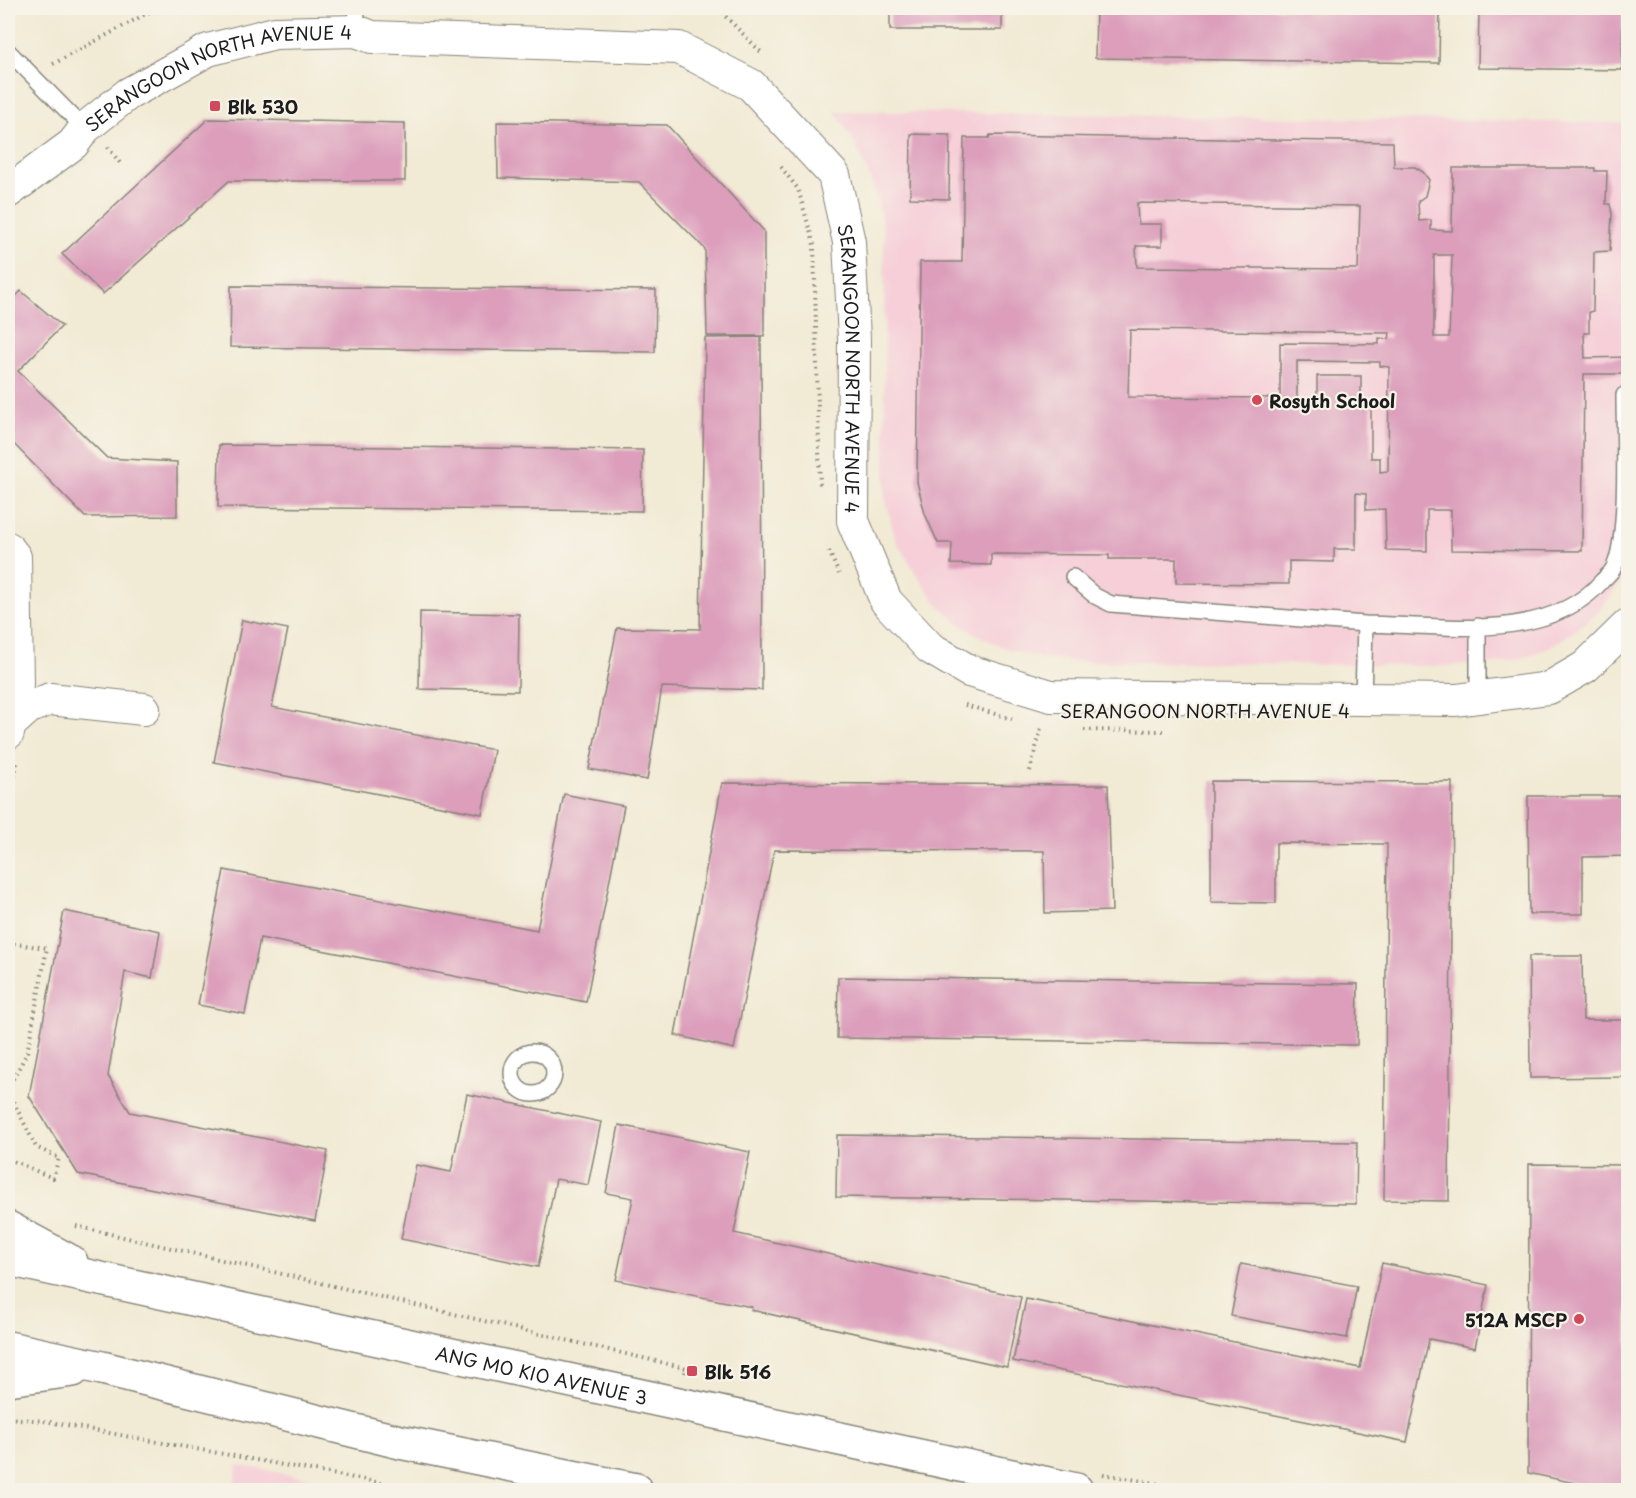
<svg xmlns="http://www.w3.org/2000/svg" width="1636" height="1498" font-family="'Playpen Sans',sans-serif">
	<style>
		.built { fill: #f6cfd8 }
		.building { fill: #dc9ebb; fill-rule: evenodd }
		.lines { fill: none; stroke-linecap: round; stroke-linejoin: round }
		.lane-casing { stroke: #868378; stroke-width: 18 }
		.street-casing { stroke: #868378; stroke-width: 34 }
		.highway-casing { stroke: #868378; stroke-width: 36 }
		.path { stroke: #868378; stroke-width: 4; stroke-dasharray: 1.5 4.5; stroke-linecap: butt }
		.lane { stroke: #fff; stroke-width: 15 }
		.street { stroke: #fff; stroke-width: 32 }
		.highway { stroke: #fff; stroke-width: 33 }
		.poi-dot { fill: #d1495b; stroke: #f7f3e8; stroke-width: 2 }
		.labels { text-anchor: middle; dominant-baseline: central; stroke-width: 4.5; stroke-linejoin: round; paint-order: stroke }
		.street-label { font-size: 18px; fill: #1c1c1c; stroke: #f7f3e8 }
		.poi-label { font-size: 18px; font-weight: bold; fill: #1c1c1c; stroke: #f7f3e8; text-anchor: start }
	</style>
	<rect width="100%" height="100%" fill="#f7f3e8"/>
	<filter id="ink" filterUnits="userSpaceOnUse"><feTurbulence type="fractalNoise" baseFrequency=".0167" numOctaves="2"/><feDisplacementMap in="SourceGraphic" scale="12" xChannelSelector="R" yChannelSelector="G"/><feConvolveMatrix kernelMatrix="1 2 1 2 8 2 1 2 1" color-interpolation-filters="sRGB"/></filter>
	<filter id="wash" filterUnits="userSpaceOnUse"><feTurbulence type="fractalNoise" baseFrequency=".008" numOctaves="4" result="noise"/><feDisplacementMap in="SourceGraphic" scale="24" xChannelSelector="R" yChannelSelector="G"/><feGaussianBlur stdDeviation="1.35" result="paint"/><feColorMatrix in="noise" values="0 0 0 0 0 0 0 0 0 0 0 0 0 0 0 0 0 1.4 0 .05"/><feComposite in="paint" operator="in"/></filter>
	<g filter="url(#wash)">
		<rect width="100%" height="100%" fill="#f1ead4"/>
		<path class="built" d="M835,111L1628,123V572L1597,613L1572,633L1545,649L1519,659L1493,664L1439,666L1074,661L1038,657L1007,649L981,637L958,623L937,603L920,580L896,541L885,497L884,231L875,190L855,143Z
			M238,1465L372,1490H233Z"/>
		<g id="blocks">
			<path class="building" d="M890,8H1002V30H890Z
				M1096,8H1440L1439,63L1095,58Z
				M1479,8H1623L1622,70L1478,68Z
				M208,119L405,123V181H229L103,294L62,254Z
				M497,122L667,125L764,231V336H707L705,249L639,182L498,178Z
				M911,134L950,135L949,199L910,198Z
				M990,135L1393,142L1394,167H1415L1423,172L1429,180L1425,196L1418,201L1419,221L1431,220V230L1452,231L1453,168H1595V171H1607L1606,204H1610L1612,214L1610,251L1594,252L1593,311L1589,312V333H1584L1585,358L1628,357V374H1584L1582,551L1451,550V510H1427V551L1386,550L1385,509L1366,510V494L1356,493V549H1334V562L1289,561V584L1176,583V559H1109V555L991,554V565L951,564L952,543H938L925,514L917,482L920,262H962L964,138H989ZM1137,203L1360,206L1358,269L1137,267L1136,246H1162V224H1138ZM1434,255H1452L1449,337H1434ZM1130,330L1390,333L1389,339L1379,338V344L1280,343V398L1128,397ZM1297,361L1380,362V366L1389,367L1388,471L1380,472V458H1371V402H1361V376H1317V401H1297Z
				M231,286L656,290L655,352L230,347Z
				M21,291L62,326L18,371L107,458L177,462V516L85,517L8,438V304Z
				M761,337L762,690L662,687L647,780L589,769L617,628L700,629L705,338Z
				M219,445L643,450L642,511L218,507Z
				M420,612L519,614L518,691L419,689Z
				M242,620L288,629L272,707L494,750L482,814L214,762Z
				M1211,781L1452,782L1449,1201L1384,1200L1387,844L1276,843V903L1211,902Z
				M722,783L1108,785L1112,911L1045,913L1044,851L774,850L734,1049L675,1035Z
				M564,794L624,806L586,1002L260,938L245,1014L198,1005L224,870L537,930Z
				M1528,796H1628V856L1583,857V914H1529Z
				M64,911L160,931L152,978L125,972L108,1076L130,1112L328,1151L315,1221L78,1174L29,1096Z
				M1529,956H1582L1583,1020H1628V1077L1530,1078Z
				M838,977L1358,984L1357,1045L837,1038Z
				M467,1094L601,1122L588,1185L556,1179L538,1267L401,1239L416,1165L451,1172Z
				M619,1125L750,1152L734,1233L1021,1297L1007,1367L751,1310L752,1307L616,1280L633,1198L606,1193Z
				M837,1135L1357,1142L1356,1204L836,1197Z
				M1529,1164L1628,1165V1490H1607L1528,1473Z
				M1382,1263L1488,1285L1475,1348L1429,1339L1407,1442L1013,1361L1026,1299L1360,1368Z
				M1241,1264L1357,1286L1347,1338L1231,1316Z"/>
		</g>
	</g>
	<g filter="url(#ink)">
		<use href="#blocks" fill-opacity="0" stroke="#868378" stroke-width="1.5"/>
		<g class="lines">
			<g class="lane-casing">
				<path id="lane" d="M356,34L357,8
					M8,51L88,132
					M1073,577L1095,596L1111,604L1365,624
					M1478,698V626
					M1363,699L1365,624C1439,625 1548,644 1602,581C1606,577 1612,572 1614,567C1629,536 1624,433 1624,395
					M512 1073a21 21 0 1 1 42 0a21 21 0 1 1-42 0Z"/>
			</g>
			<g class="street-casing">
				<g id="street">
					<path id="s1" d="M8,192L73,144L85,128L128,94L208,50L275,33L356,31L372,37L679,48L751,85L834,175L849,242L854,339L853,521L886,601L930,648L969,671L1051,696L1456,700L1549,688L1585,667L1628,625"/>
					<path d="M8,548L15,557L17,684L8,733"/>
					<path d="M9,725L28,708L50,699L144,709"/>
				</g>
			</g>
			<g class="highway-casing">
				<g id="highway">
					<path d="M8,1228L71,1262"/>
					<path id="s2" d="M8,1259L1076,1490"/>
					<path d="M8,1348L102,1368L400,1442L636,1490"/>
					<path d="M8,1379L73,1370"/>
				</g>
			</g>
			<path class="path" d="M717,8L763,54
				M53,64L153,10L168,8
				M8,99L16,91
				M108,147L120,163
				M781,167L798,189L814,245L820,488
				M8,254L9,256
				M829,551L839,574
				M965,705L1012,719
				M1084,730L1163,731
				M1030,771L1041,728
				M8,812L17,763
				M8,943L47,948L27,1053L8,1088
				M8,1091L36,1147L59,1158L53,1178L8,1159
				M76,1226L686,1368L685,1373
				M8,1418L44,1421L419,1490
				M1103,1474L1194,1490"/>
			<use href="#lane" class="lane"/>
			<use href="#street" class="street"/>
			<use href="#highway" class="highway"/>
		</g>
	</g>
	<g class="poi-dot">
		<rect x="209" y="100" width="12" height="12" rx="3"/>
		<circle cx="1257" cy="400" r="6"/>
		<circle cx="1579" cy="1319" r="6"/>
		<rect x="686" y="1365" width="12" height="12" rx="3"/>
	</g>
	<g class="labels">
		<g class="street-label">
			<text stroke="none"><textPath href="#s1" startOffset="248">SERANGOON NORTH AVENUE 4</textPath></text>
			<text stroke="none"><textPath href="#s1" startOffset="1120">SERANGOON NORTH AVENUE 4</textPath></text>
			<text x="1205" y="710">SERANGOON NORTH AVENUE 4</text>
			<text stroke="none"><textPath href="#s2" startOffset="546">ANG MO KIO AVENUE 3</textPath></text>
		</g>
		<g class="poi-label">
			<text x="227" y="106">Blk 530</text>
			<text x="1269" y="400">Rosyth School</text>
			<text x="1567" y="1319" text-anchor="end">512A MSCP</text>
			<text x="704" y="1371">Blk 516</text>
		</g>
	</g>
	<rect width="1636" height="1498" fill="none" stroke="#f7f3e8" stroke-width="30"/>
</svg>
